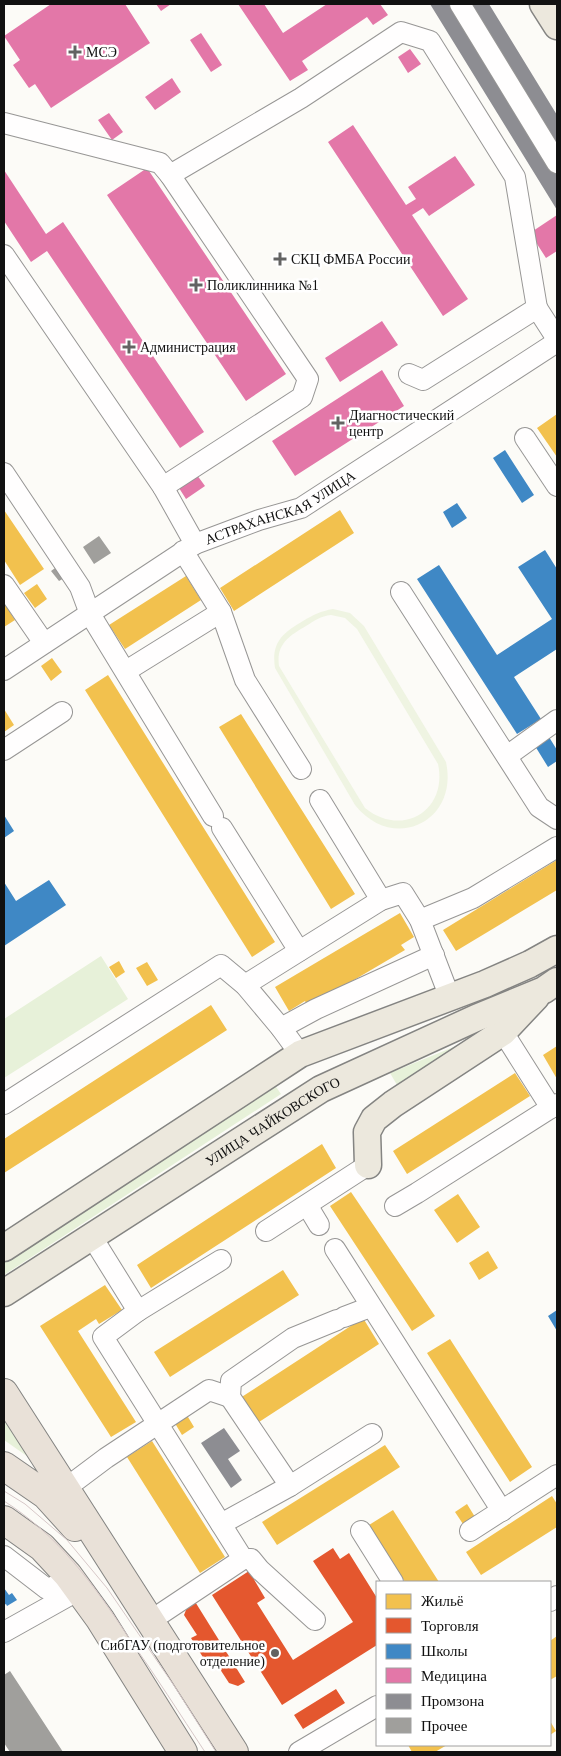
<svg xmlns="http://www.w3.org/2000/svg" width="561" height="1756" font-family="'Times New Roman',serif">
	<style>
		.green { fill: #e7f1d9 }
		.pitch { fill: #eff4e2; fill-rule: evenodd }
		.homes { fill: #f2c14e }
		.shops { fill: #e4572e }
		.schools { fill: #3f88c5 }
		.health { fill: #e377a8 }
		.industry { fill: #8d8d92 }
		.building { fill: #a09f9c }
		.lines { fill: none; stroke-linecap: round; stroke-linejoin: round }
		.minor-casing { stroke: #979695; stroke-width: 22 }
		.major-casing { stroke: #848482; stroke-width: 29 }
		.highway-casing { stroke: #848482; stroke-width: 30 }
		.minor { stroke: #fffefe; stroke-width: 20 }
		.major { stroke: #ece8dd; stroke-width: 26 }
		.highway { stroke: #e9e1d8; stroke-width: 28 }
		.tram { stroke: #d7c8c8; stroke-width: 1 }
		.poi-dot { fill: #636362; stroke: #fff; stroke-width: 2 }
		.labels { text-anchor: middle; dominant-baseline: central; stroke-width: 5; stroke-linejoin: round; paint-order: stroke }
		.poi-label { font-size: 14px; fill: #111; stroke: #fff; text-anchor: start }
		.street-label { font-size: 14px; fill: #111; stroke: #fff }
	</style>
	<rect width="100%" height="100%" fill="#fcfbf7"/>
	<path class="green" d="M101,956L128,999L4,1078V1019Z
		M473,1039L400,1090L390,1073Z
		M272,1081L281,1094L4,1275V1262Z
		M4,1412L34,1461L4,1440Z"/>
	<path class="pitch" d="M333,609L350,613L364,626L446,762C459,822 393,853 355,805L275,668C271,642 283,633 303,621C313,615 321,611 333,609ZM331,615L345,618L357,629L438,764C448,811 402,838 365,808L279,666C276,644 289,636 306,626C314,621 321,616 331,615Z"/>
	<path class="homes" d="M557,414V457L537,428Z
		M4,510L44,569L20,585L4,560Z
		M340,510L354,533L234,611L220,588Z
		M186,576L201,600L125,649L109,625Z
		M37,584L47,599L35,608L24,593Z
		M4,603L15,620L4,627Z
		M52,658L62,672L51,681L41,666Z
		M108,675L275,942L252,957L85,690Z
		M4,709L14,725L4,732Z
		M241,714L355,894L331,909L219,727Z
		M557,860V890L456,951L443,930Z
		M400,913L414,937L401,945L405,950L308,1007L305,1001L289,1011L275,987Z
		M119,961L125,972L116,978L109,967Z
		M147,962L158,980L147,986L136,968Z
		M211,1005L227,1030L4,1173V1139Z
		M557,1046V1079L543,1055Z
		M515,1073L530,1096L407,1174L393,1151Z
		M322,1144L336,1168L151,1288L137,1265Z
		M351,1192L435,1316L412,1331L330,1206Z
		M458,1194L480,1227L457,1243L434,1210Z
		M488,1251L498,1268L479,1280L469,1263Z
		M283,1270L299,1295L170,1377L154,1352Z
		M105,1285L122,1310L99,1324L96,1319L78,1331L136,1422L111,1437L40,1326Z
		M363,1318L379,1344L253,1426L237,1400Z
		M450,1339L532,1467L510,1482L427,1353Z
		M185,1412L194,1427L182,1435L173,1420Z
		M152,1441L225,1557L200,1573L127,1457Z
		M385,1445L400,1467L277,1545L262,1522Z
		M552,1496L557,1504V1527L481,1575L466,1552Z
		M467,1504L475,1517L463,1524L455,1512Z
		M393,1510L439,1582H405L369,1525Z
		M557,1636V1676L550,1680V1641Z
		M550,1721L556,1731L550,1735Z
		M408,1745H447L435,1752H412Z"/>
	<path class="shops" d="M333,1548L340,1559L349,1553L377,1598V1645L282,1705L212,1595L249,1571L265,1598L257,1603L293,1660L353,1622L313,1561Z
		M194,1600L245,1682L238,1686L229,1683L216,1663L209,1667L191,1638L197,1635L184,1615L188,1605Z
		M336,1689L345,1703L303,1729L294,1715Z"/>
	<path class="schools" d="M505,450L534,495L522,503L493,458Z
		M457,503L467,518L452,528L443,512Z
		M545,550L557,569V649L514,677L541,719L517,734L417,579L439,565L497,655L552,619L518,567Z
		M549,737L557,750V761L548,767L535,746Z
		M4,815L14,831L4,838Z
		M49,880L66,905L4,946V882L16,901Z
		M557,1310V1331L548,1316Z
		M4,1588L9,1595L12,1593L17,1600L7,1606L6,1604L4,1605Z"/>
	<path class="health" d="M51,4H125L150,43L51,108L35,84L29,88L13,65L20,60L4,36Z
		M156,4H171L161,11Z
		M238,4H264L283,33L327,4H380L388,15L373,25L367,17L302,61L308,70L290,81Z
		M201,33L222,65L211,72L190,40Z
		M410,49L421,64L408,73L398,57Z
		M172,78L181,92L155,110L145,97Z
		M109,113L123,132L112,140L98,120Z
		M353,125L406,205L416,199L408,187L455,156L475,185L429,216L423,208L412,215L468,299L443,316L328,142Z
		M147,168L286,374L246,401L107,195Z
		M4,170L46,234L63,222L204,432L180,448L47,251L31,262L4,221Z
		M557,215V251L546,258L530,233Z
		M382,321L398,345L340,382L325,358Z
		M382,370L404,406L295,476L272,441Z
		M197,475L205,486L186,499L179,488Z"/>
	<path class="industry" d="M430,4H450L557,175V210Z
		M471,4H489L557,115V146Z
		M224,1428L240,1451L228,1459L242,1480L231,1488L201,1443Z"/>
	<path class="building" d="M99,536L111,553L94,564L83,547Z
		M58,566L66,577L59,581L51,571Z
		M10,1671L63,1752H10L4,1743V1675Z"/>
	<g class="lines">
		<g class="minor-casing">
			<g id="minor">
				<path d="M460,4L557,163"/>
				<path d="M4,123L160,163L170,175L301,98L401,32L430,41L515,177L537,308L423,380L409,374"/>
				<path d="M4,255L163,487L302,397L308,379L170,175"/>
				<path d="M537,308L557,339"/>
				<path d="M525,438L557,486"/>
				<path d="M4,473L80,587L90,614L213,816"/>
				<path d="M163,487L195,544"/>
				<path d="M183,551L221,612L245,680L301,769"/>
				<path d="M4,585L44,643"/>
				<path d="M401,592L539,807L557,819"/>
				<path id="s1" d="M4,670L195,544L259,520L301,508L557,342"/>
				<path d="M126,671L221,612"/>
				<path d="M4,750L62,712"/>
				<path d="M507,756L557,720"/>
				<path d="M320,800L381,900"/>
				<path d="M222,828L299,951"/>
				<path d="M420,920L473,898L557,847"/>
				<path d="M245,985L381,900L403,893L420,920L450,998"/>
				<path d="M281,1028L316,1009L434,955"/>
				<path d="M503,1032L551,1108"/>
				<path d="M4,1104L221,965L245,985L281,1028L300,1054"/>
				<path d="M307,1205L319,1225"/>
				<path d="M395,1206L417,1193L557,1104"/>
				<path d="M266,1231L368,1165"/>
				<path d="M92,1237L138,1311"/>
				<path d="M335,1249L502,1511"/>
				<path d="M221,1260L138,1311L103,1337L243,1559"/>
				<path d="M344,1317L365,1309L369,1304"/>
				<path d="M290,1486L230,1397L231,1381L293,1338L337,1320"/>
				<path d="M66,1488L106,1458L209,1390L230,1397"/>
				<path d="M221,1524L290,1486L372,1434"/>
				<path d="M361,1531L393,1582"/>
				<path d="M470,1531L557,1475"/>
				<path d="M4,1556L47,1589L58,1585L68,1575"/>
				<path d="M550,1601L557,1596"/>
				<path d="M150,1621L243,1559H251L260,1570L315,1620"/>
				<path d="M4,1632L79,1590"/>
				<path d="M299,1752L377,1706"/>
			</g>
		</g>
		<g class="major-casing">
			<g id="major">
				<path d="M543,4L557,26"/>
				<path d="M368,1165L367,1132L374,1119L393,1104L503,1032L536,997"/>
				<path d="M4,1248L300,1054L485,984L530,964L557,949"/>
				<path id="s2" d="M4,1293L321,1089L476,1018L544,990L557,981"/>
			</g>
		</g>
		<g class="highway-casing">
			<path id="highway" d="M4,1393L234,1752
				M4,1466L46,1495L75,1527
				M4,1520L42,1547L68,1575L100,1619L183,1752"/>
		</g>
		<use href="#minor" class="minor"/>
		<use href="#major" class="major"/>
		<use href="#highway" class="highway"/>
		<path class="tram" d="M4,1491L25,1504L67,1540L107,1588L175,1687L216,1752
			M4,1501C58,1535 94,1585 129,1638C155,1675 180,1714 205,1752"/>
	</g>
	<g class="poi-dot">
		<path d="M72.5 44.5h5v5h5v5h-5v5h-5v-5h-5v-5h5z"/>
		<path d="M277.5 251.5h5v5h5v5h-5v5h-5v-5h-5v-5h5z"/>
		<path d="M193.5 277.5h5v5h5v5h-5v5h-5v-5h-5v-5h5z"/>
		<path d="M126.5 339.5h5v5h5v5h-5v5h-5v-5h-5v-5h5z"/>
		<path d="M335.5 415.5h5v5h5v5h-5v5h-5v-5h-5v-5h5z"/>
		<circle cx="275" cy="1653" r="5"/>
	</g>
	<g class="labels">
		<g class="poi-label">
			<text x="86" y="52">МСЭ</text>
			<text x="291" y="259">СКЦ ФМБА России</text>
			<text x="207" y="285">Поликлинника №1</text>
			<text x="140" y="347">Администрация</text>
			<text x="349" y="415">Диагностический<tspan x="349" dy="16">центр</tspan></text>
			<text x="265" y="1645" text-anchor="end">СибГАУ (подготовительное<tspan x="265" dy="16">отделение)</tspan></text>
		</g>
		<g class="street-label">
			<text stroke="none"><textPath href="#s1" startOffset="322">АСТРАХАНСКАЯ УЛИЦА</textPath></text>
			<text stroke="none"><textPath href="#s2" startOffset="319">УЛИЦА ЧАЙКОВСКОГО</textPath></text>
		</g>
	</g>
	<rect width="561" height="1756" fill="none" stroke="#111111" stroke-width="10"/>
	<rect x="376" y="1581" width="175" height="165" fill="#ffffff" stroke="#a0a0a0"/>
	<rect x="386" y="1594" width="25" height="15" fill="#f2c14e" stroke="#a0a0a0"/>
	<text x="421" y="1606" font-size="15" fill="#111111">Жильё</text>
	<rect x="386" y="1618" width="25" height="15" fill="#e4572e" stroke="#a0a0a0"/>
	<text x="421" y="1631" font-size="15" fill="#111111">Торговля</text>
	<rect x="386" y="1644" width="25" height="15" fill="#3f88c5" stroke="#a0a0a0"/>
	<text x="421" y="1656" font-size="15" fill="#111111">Школы</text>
	<rect x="386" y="1668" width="25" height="15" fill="#e377a8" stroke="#a0a0a0"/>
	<text x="421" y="1681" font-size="15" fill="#111111">Медицина</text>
	<rect x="386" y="1694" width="25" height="15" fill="#8d8d92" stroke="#a0a0a0"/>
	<text x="421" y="1706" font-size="15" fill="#111111">Промзона</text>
	<rect x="386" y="1718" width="25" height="15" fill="#a09f9c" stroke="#a0a0a0"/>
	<text x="421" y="1731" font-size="15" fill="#111111">Прочее</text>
</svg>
